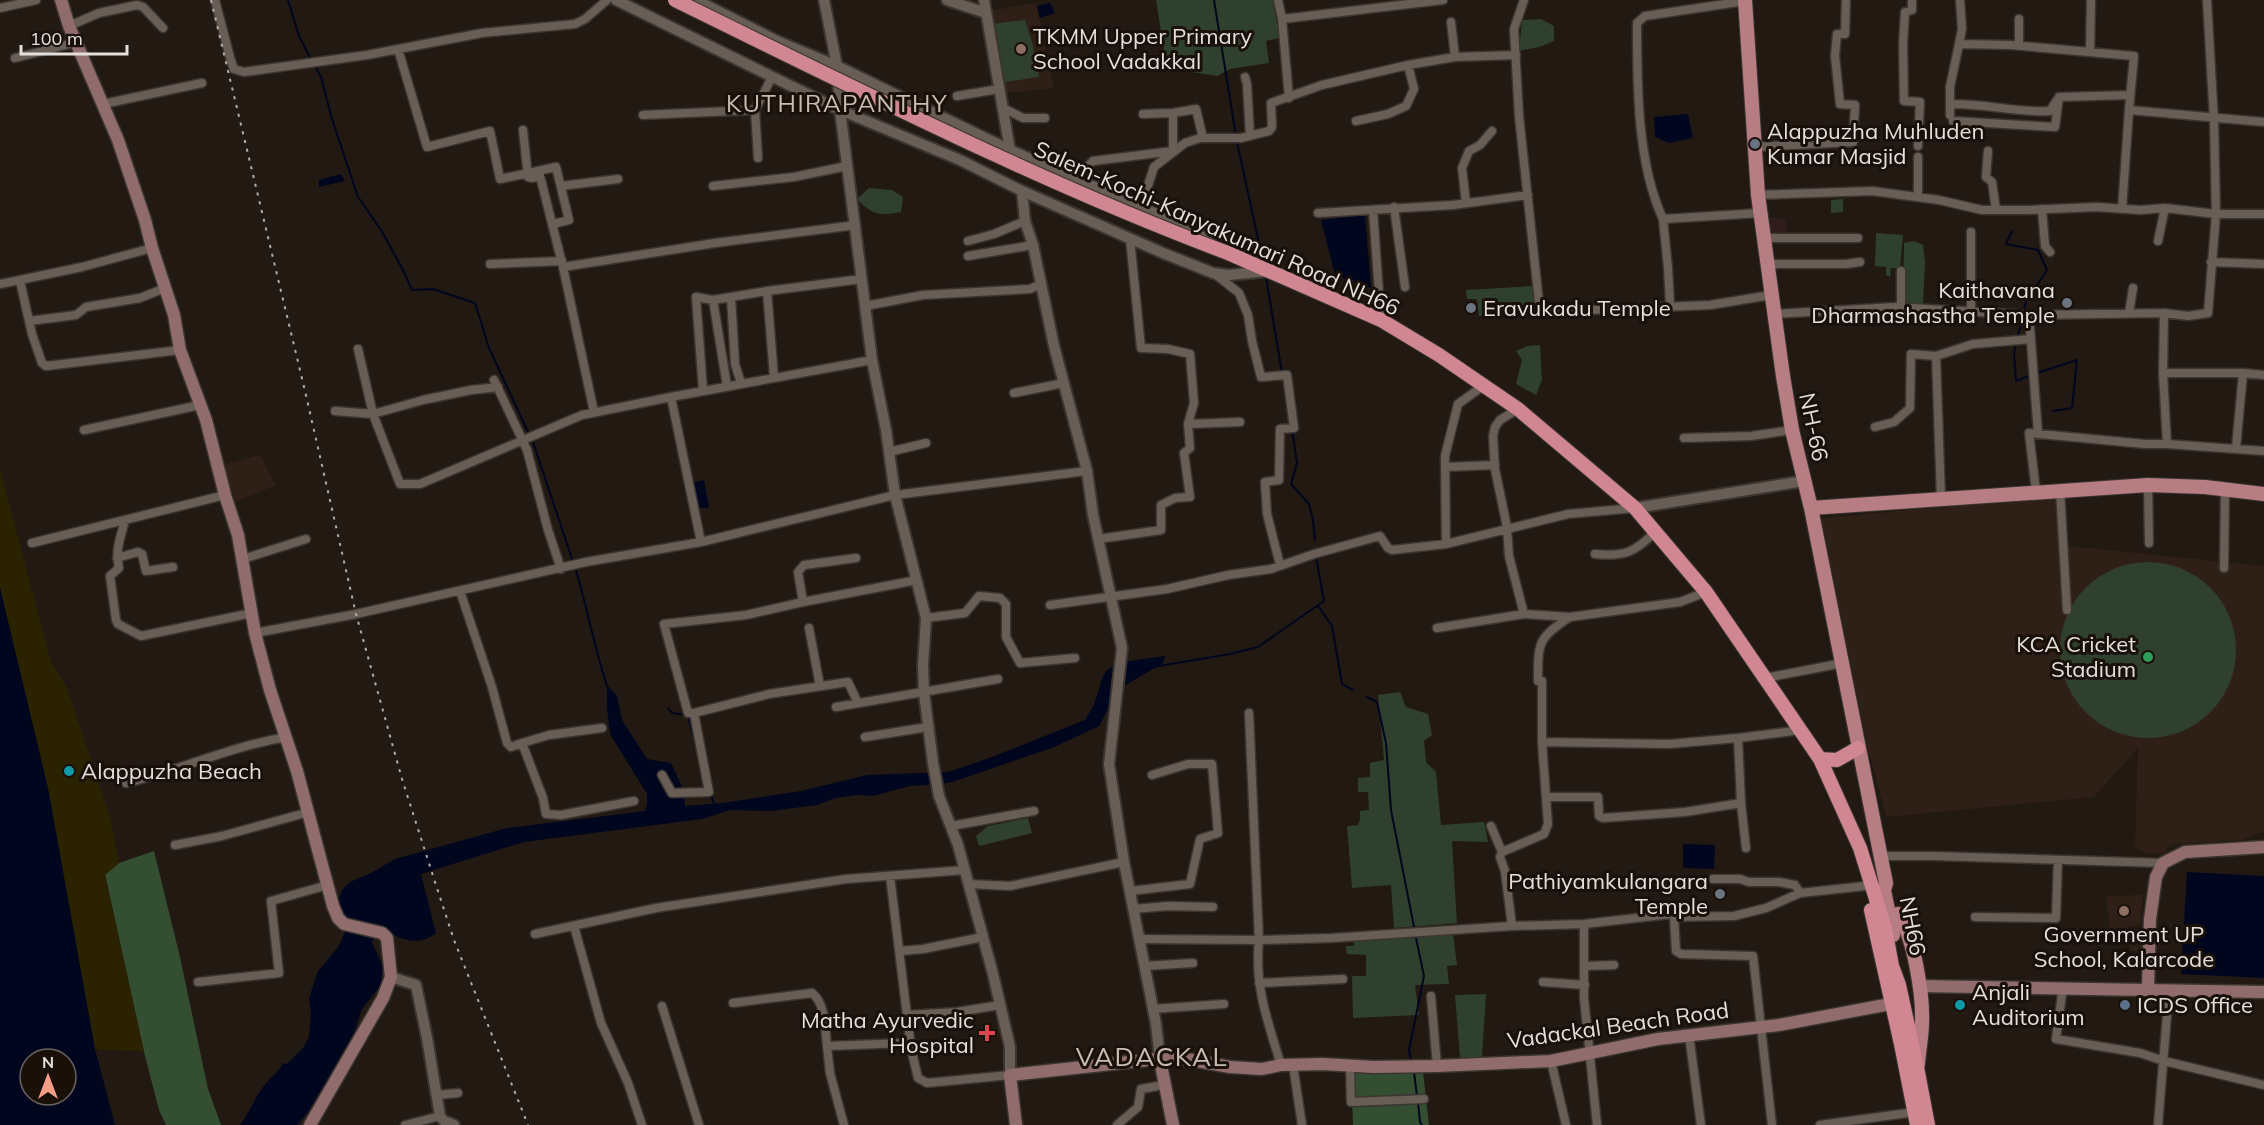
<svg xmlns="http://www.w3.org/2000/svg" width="2264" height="1125" font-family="Mulish,sans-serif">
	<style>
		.commercial { fill: #2f1c1c }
		.built { fill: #2e2016 }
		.green { fill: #30402e }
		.forest { fill: #344e31 }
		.sand { fill: #2a2201 }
		.water { fill: #01061f; fill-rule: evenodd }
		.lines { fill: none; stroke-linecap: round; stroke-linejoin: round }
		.stream { stroke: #01061f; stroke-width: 2 }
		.minor-casing { stroke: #3b3532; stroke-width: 11 }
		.tertiary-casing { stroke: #3b3532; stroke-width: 14 }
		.secondary-casing { stroke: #3b3532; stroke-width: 15 }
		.primary-casing { stroke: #3b3532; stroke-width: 16 }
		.trunk-casing { stroke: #3b3532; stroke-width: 16 }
		.minor { stroke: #695e56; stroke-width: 8 }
		.tertiary { stroke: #695e56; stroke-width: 10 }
		.secondary { stroke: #906d6c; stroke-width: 12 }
		.primary { stroke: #b67d83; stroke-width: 14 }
		.trunk { stroke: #d08792; stroke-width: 14 }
		.rail { stroke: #b2aba7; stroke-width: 2; stroke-dasharray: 3 6; stroke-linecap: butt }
		.trunk-bridge-casing { stroke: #3b3532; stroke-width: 16; stroke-linecap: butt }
		.trunk-bridge { stroke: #d08792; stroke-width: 14 }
		.education-dot { fill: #8d6e63; stroke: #19100a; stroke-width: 2 }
		.worship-dot { fill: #6b7280; stroke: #19100a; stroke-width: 2 }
		.leisure-dot { fill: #2e9e5b; stroke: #19100a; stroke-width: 2 }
		.culture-dot { fill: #0f9aa8; stroke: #19100a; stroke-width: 2 }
		.service-dot { fill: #5c6f8a; stroke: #19100a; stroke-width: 2 }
		.health-dot { fill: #e0444e; stroke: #19100a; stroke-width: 2 }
		.labels { text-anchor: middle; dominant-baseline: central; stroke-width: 6; stroke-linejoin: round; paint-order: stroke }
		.poi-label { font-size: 22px; fill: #e5dfdb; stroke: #19100a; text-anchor: start }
		.street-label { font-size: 22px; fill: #e5dfdb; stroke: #19100a }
		.neighbourhood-label { font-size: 24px; letter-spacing: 1.5px; fill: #c8bcb3; stroke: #19100a }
		.quarter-label { font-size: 26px; letter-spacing: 1.5px; fill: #c8bcb3; stroke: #19100a }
	</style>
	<rect width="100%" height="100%" fill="#221913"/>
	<path class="commercial" d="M1767,218H1786L1787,232H1769Z"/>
	<path class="built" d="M1036,3L1054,88L1005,93L989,11Z
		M260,455L276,485L236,502L223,465Z
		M2054,496L2059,545L2264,566V832L2242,840L2171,844L2164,853L2147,854L2135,848L2138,748L2094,797L1887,817L1868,749L1816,519Z
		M2143,895L2140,925L2110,930L2106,896Z
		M2147,933L2148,951H2130V945H2117L2116,934Z"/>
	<path class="green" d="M1156,0H1273L1279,38L1266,41L1269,63L1230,69L1217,76L1167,68Z
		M1541,19L1554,26V41L1539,47L1519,51L1522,20Z
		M1025,20L1033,46L1039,77L1005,82L992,24Z
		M869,188L892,190L903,197L901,212C880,216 872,215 857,199Z
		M1843,199V212L1831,213V200Z
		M1876,233L1903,235L1900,268H1891L1890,277L1886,275V267L1875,266Z
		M1914,241L1923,245L1925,262L1923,305L1903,302L1904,243Z
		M1533,286L1535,310L1479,316L1477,299H1467L1466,290Z
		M1540,345L1542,380L1536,395L1516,384L1522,360L1516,351L1527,346Z
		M2060 650a88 88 0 1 1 176 0a88 88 0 1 1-176 0Z
		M1400,692L1406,707L1428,714L1432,735L1424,741L1426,762L1436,772L1441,825L1484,822L1488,842L1452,841L1457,923L1394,928L1391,885L1352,888L1347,826L1358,825L1360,820V811L1369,810L1368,792H1358V778L1370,777V763L1384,760L1378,695Z
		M1028,818L1032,833L979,846L976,836L988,826Z
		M1453,934L1457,965L1447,966L1449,984L1415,985L1419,1015L1353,1018L1352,976H1366V955L1347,954L1346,946H1354V940Z
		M1486,994L1482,1057L1460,1058L1455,995Z"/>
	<path class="forest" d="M154,851L180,957L208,1089L221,1125H166L159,1110L144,1052L105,874L119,863Z
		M1423,1071L1429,1125H1353L1351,1072Z"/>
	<path class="sand" d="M0,469L51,662L67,688L89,754L111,821L119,863L105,875L144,1052L95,1049L48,788L0,588Z"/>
	<path class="water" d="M1050,3L1055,13L1040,18L1037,6Z
		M1688,114L1693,138L1669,143L1655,137L1654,117Z
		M341,174L345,181L319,187V180Z
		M1365,215L1371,288L1335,275L1321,220Z
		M704,480L709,508H693L683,485Z
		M0,588L48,788L95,1049L115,1125H0ZM30,1059H66V1095H30Z
		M1165,656L1163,663L1119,689L1099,726L1052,748L952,782L941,784L910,786L873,796L857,795L836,798L817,805L771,811L730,810L702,819L524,842L421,874L436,933C416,949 396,937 377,926L372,943L383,965L381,985L362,1009L353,1035L308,1112L297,1125H240C250,1112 256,1094 267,1082C273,1075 278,1073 283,1063L287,1064L303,1048L309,1037L311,1014L309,998L318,971L339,946L349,922L336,906L342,890L350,882L371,873L395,859L507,828L645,811L647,804V794L610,734L607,708V685L617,696L622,720L647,759L671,763L684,791L685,806L723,803L801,791L867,775L948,772L992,757L1085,720L1094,705L1103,676L1108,669L1123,662Z
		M1683,844L1715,845L1714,869L1683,868Z
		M2187,872L2264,876V978L2181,974Z"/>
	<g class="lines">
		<path class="stream" d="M288,0L299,36L312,61
			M1214,0L1236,136
			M315,66L321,77L332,119L358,197L381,230L403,270L412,290L433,289L475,303L489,348L529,434
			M1237,142L1263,262
			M2012,231L2006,244L2038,250L2047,270L2026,302L2023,313
			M1266,277L1282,373
			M2022,318L2014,353L2016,381L2032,375
			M2037,373L2077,360L2072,408L2053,411
			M1292,429L1297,463L1291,484L1309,504L1313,520L1315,540
			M532,439L573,562
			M575,567C587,606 594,647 607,686
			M1318,606L1332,626L1342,684L1353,690
			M1153,667L1230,654L1258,647L1324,601L1316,557
			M1367,697L1377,702L1386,743L1391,810L1414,927
			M668,708L672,713L688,715L696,746
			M711,795L715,806
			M1411,1061L1409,1050L1424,976L1416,938
			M1414,1072L1417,1096
			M1418,1102L1420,1122L1422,1125"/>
		<g class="minor-casing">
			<path id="minor" d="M215,0L231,61L234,69L244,72L367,55L482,33L575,24L585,19L607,0
				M1278,0L1282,19L1289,98
				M1524,0L1514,29L1519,116L1540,312L1710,305L1771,295
				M1912,0V10L1905,12L1903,44L1904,101L1920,102L1918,146
				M1960,0L1962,29L1959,44L2011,45L2134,56L2129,110
				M2207,0L2214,121L2216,214H2264
				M1745,1L1645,16L1637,23C1637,85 1637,163 1663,219L1760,213
				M0,8L36,0
				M1282,19L1443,0
				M2019,19V45
				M1451,22L1455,57
				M69,26L99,13L137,5L143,7L163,28
				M398,49L427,147L490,131L500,179L556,167L569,220L553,224
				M2090,51L2091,0
				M15,58L77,42
				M1245,77L1247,84L1250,136
				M957,96L999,89
				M103,104L202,83
				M1950,104C1983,103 2017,113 2050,111L2057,100
				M1003,108L1023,118H1045
				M755,110L772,77
				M1173,113L1196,109L1203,138
				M1143,114L1173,113V151
				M643,115L755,110L758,158
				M1950,115V87L1959,44
				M1356,121L1388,114L1406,106L1414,89L1408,65
				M1953,121L2055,127L2059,97L2130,95
				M523,130L528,177L532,178L540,176L563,267L715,243L856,225
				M1754,147L1853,142L1855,105L1840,104L1835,56L1837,34H1845L1846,0
				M1988,151L1986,177L1992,182L1996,210
				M1075,179L1093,161L1173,151
				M561,186L618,179
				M713,186L794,177L847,166
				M1758,195L1872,191L1939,200L1982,210H2028L2097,207L2141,210L2165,208L2216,214L2208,313L2188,316L2164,313
				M1918,197V157
				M1466,203L1462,168L1469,151L1480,145L1492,131
				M1141,207L1154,167L1185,143L1200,138H1241L1269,131L1272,127L1271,103L1322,85L1408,65L1455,57L1516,55
				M1394,207L1405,287
				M2042,209L2045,246L2050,252
				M2122,209L2129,110L2264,122
				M1373,210L1381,320
				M1318,213L1453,205L1528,195
				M1663,219L1668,268L1670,306
				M1971,232V311
				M1763,238H1858
				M1130,239L1141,348L1168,349L1190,354L1194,403L1188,424
				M968,241L994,234L1025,221
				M2158,241L2165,208
				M968,256L1033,245
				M2211,262L2264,264
				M490,264L562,261
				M1766,264H1846L1860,262
				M563,267L594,412
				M1215,274L1239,293L1248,315L1252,341L1261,377L1287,375L1294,428L1280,429L1279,480L1265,482L1267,514L1280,565
				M20,281L32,334L42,363L46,366L180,350
				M0,284L82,267L152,248
				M767,291L862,279
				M731,297L735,364L741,383
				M713,300L727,386
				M865,306L923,295L1030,289L1041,284
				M1901,307V271
				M2129,313L2133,288
				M1773,314L1895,307L2029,315L2164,313L2163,373H2243L2264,375
				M2029,315L2038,433
				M29,321L76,315L86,307L140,298L165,288
				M358,349L373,414L400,484H420L582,415L671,397
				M1936,356L1941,498
				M2163,373L2167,444
				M494,380L527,450L548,530L561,569
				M703,390L696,297L713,300L767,291L774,377
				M1014,393L1064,383
				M335,411L373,414L423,400L471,390L498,387
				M1875,427L1894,422L1910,408L1911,354L1936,356L1973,344L2031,339
				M84,430L200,405
				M1684,438L1751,436L1792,430
				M2236,448L2243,373
				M889,452L926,443
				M1445,467L1495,465
				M2148,485L2149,543
				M2060,490L2067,610
				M2036,491L2029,433L2145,444H2167L2264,451
				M125,521C120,538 115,551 119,568L110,576L116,620L118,624L141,636L252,613
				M1098,539L1161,530V505L1175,498L1190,497L1184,453L1190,448L1188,424L1240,422
				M701,542L671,397L872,360
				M32,543L225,495
				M1446,544L1445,456L1458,404L1483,386
				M1595,554C1625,557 1635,552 1655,532
				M117,558L138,552L142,554L146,571L173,567
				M243,559L306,539
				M2224,568L2225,489
				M460,591L492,687L507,743L511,747L522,743L543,798L546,814L561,815L634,801
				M803,602L798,572L804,565L856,558
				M1050,605L1167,589L1228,575L1271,569L1314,554L1380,536L1388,548L1392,550L1446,544L1568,514L1635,508
				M1524,614L1570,617L1680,602L1706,592
				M926,618L965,613L979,596L1000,598L1006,604V637L1020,663L1075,658
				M809,628L820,686
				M1437,628L1524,614L1509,556L1507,527L1495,469L1493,436L1495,427L1500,420L1518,409
				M255,633L356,614L586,562L701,542L895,495L1087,471
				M1765,678L1843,663
				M1538,681C1538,644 1537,638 1570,617
				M1542,681V742L1546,797H1598L1599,816L1603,818L1685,812L1741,803
				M836,707L998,679
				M694,713L769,694L848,682L858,703
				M1249,713L1259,940C1254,986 1268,1022 1281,1065
				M865,737L928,727
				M1738,738L1741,803L1746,848
				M1542,742L1669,744L1738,738L1801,730
				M522,743L549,735L602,728
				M662,775L672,793L709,792L694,713H688L664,624L746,615L803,602L917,580
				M126,783C181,770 231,746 287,737
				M1546,797L1548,824L1544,834L1502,852L1500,857L1505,871L1512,926L1584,924V998L1597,1125
				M951,826L1034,811
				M1491,826L1502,852
				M175,845L222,836L309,812
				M1880,856H1933L2163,863
				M890,876L911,1048
				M1713,879H1740L1749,882H1779L1795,885L1800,893
				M968,884L1010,886L1124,862
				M1130,891L1190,884L1200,839L1218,833L1212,764H1188L1152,775
				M1133,909L1168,906L1213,907
				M1674,917L1734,916L1766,908L1800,893L1865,886
				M1975,917L2056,918L2058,860
				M1584,924L1671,914L1674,917L1676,951L1681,954L1753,956L1772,1125
				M574,926L601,1023L628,1083L642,1125
				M535,934L656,908L846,879L965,870
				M1139,939L1259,940L1331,938L1512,926
				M900,951L923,949L983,937
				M1144,966L1193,963
				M1585,966L1614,965
				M198,982L279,973L271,901L328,885
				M1543,982L1585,985
				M1259,983L1343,979
				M2063,987L2056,1039L2140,1053L2164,1061L2264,1085
				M1431,996L1437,1066
				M733,1003L812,993C826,1004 825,1029 827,1046L905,1043L911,1048L918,1078L927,1083L1010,1075
				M662,1006L699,1125
				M1152,1009L1224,1004
				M907,1015L957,1012L1000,1005
				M1689,1035L1701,1125
				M827,1046L830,1073L844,1125
				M1551,1061L1566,1125
				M1293,1065L1302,1125
				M1350,1065L1351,1102L1424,1099
				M437,1095L458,1093
				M405,1125L440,1116
				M1117,1125L1138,1107L1141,1089L1164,1085
				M1820,1125L1915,1112
				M2158,1125L2169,990"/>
		</g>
		<g class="tertiary-casing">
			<path id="tertiary" d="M616,0L840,110L960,160L1022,191L1163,253L1213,273L1229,275L1269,271
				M696,0L777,41L837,66L1010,150L1191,229L1210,241
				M824,0L837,66L840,110L872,360L886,430L895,495L926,618L923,665L924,693L933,763L939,796L958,845L993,974L1010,1047V1075
				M947,0L986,13
				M984,0L1010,150
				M1022,191L1025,221L1033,245L1054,346L1087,471L1093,515L1122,648L1109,764L1124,862L1156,1024L1160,1060
				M1635,508L1804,481
				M391,977L416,985L427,1038L440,1116L444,1121L454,1125"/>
		</g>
		<g class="secondary-casing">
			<path id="secondary" d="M61,0L69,26L118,140L145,220L152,248L174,315L180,350L206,420L225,495L238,535L255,633L270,690L297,771L333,906L338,918L344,924L382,933L387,938L391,977L383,998L310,1125
				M1919,986L2264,992
				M2148,988L2150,919L2156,877L2163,863L2185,852L2264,847
				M1160,1060L1173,1125
				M1016,1125L1010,1075L1175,1057L1230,1067L1262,1069L1281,1065L1323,1064L1373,1067L1437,1066L1551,1061L1658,1039L1779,1025L1901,1002"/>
		</g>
		<g class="primary-casing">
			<path id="primary" d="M1745,0L1758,195L1783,376L1792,430L1811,508L1886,883L1884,890L1893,935
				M1811,508L2148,485L2205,487L2264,494
				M1898,914C1914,936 1923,995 1922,1022C1922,1036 1919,1050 1918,1064"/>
		</g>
		<g class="trunk-casing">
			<path id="trunk" d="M1228,253L1381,320L1439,355L1518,409L1635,508L1706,592L1820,759L1860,848L1885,928L1892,966L1899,985L1917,1067L1928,1125
				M1820,759L1837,760L1858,748
				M1871,910L1901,1044L1917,1125"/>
		</g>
		<use href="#minor" class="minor"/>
		<use href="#tertiary" class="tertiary"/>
		<use href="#secondary" class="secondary"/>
		<use href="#primary" class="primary"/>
		<use href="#trunk" class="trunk"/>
		<path class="rail" d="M211,0L305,391L356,614L402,779L434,879L454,940L528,1125"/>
		<g class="trunk-bridge-casing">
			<path id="trunk-bridge" d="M675,0C857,89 1039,182 1228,253"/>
		</g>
		<use href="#trunk-bridge" class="trunk-bridge"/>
	</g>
	<g class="education-dot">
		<circle cx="1021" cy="49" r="6"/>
		<circle cx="2124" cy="911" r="6"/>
	</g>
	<g class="worship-dot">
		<circle cx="1755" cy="144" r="6"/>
		<circle cx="2067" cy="303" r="6"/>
		<circle cx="1471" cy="308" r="6"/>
		<circle cx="1720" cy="894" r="6"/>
	</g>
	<circle class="leisure-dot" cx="2148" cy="657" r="6"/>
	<g class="culture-dot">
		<circle cx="69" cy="771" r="6"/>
		<circle cx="1960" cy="1005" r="6"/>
	</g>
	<circle class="service-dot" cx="2125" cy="1005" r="6"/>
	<path class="health-dot" d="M984 1024h6v6h6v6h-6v6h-6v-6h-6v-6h6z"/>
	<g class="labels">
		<g class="poi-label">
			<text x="1033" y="36">TKMM Upper Primary<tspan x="1033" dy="25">School Vadakkal</tspan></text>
			<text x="1767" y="131">Alappuzha Muhluden<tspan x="1767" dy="25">Kumar Masjid</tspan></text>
			<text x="2055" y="290" text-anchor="end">Kaithavana<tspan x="2055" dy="25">Dharmashastha Temple</tspan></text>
			<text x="1483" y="308">Eravukadu Temple</text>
			<text x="2136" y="644" text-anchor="end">KCA Cricket<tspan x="2136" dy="25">Stadium</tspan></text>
			<text x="81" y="771">Alappuzha Beach</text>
			<text x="1708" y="881" text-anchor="end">Pathiyamkulangara<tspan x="1708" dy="25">Temple</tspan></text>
			<text x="2124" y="934" text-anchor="middle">Government UP<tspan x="2124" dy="25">School, Kalarcode</tspan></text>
			<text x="1972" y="992">Anjali<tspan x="1972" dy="25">Auditorium</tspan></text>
			<text x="2137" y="1005">ICDS Office</text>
			<text x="974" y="1020" text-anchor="end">Matha Ayurvedic<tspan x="974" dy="25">Hospital</tspan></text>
		</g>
		<g class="street-label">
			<text transform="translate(1217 228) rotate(24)">Salem-Kochi-Kanyakumari Road NH66</text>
			<text transform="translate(1814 427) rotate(78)">NH-66</text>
			<text transform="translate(1913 926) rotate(79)">NH66</text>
			<text transform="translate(1618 1025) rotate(-8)">Vadackal Beach Road</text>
		</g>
		<g class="neighbourhood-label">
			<text x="837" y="103">KUTHIRAPANTHY</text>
		</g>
		<g class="quarter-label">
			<text x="1152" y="1056">VADACKAL</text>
		</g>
	</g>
	<g transform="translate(48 1077)"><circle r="28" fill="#19100a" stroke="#6b635e" stroke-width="1.5"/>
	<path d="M0-4.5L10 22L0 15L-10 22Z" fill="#f49e86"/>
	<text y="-9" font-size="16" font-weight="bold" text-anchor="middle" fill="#e5dfdb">N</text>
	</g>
	<path d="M21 45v9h106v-9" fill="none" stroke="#e5dfdb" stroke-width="3"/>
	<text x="30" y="45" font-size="18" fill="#e5dfdb" stroke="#19100a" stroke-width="4.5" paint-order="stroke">100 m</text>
</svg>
